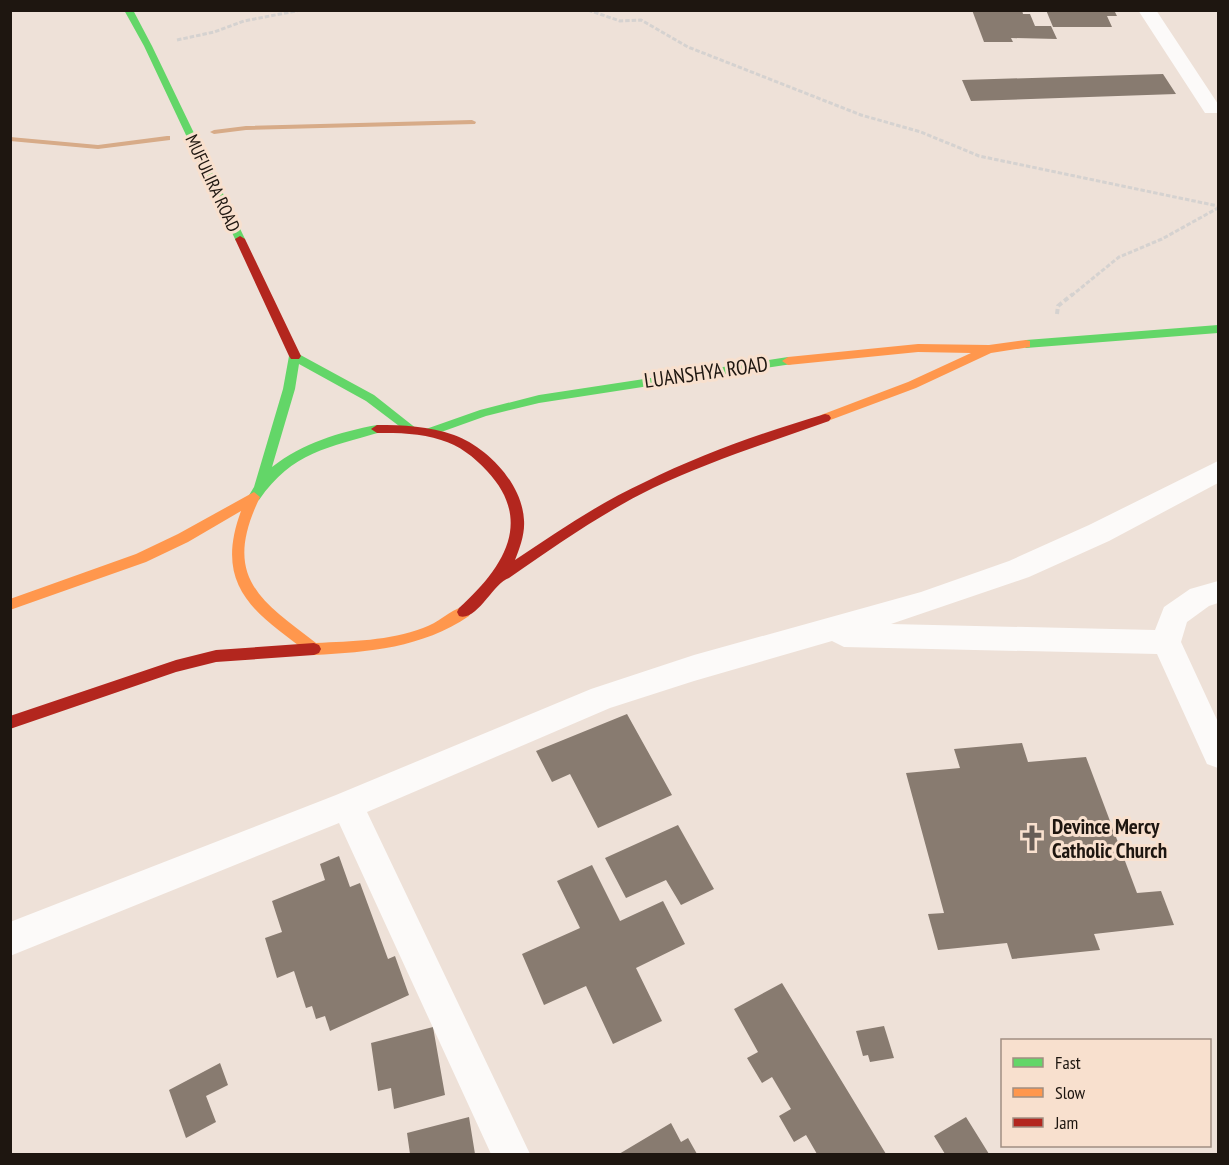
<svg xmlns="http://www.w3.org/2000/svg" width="1229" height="1165" font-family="'PT Sans Narrow',sans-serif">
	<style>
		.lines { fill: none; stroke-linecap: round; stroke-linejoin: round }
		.stream { fill: #d7ab88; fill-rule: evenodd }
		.building { fill: #887b70 }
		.path-far1 { stroke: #d5d2d0; stroke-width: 3; stroke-dasharray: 4.5 2; stroke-linecap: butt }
		.path { stroke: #d5d2d0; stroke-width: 4; stroke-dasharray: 5 3; stroke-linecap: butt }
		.street { fill: #fcfaf9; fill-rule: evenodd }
		.fast { fill: #63d668; fill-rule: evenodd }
		.slow { fill: #ff974d; fill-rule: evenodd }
		.jam { fill: #b3261e; fill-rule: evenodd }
		.labels { text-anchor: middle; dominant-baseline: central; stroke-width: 6; stroke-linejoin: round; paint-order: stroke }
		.far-street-label { font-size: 18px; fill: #1e1610; stroke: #f8e0ce }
		.street-label { font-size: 21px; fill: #1e1610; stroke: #f8e0ce }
		.poi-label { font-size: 21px; font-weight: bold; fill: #1e1610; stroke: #f8e0ce; text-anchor: start }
	</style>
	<rect width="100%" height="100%" fill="#eee1d8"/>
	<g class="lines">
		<path class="stream" d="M472,120L476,122L475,124L246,130L214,134L210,132L214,130L246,126Z
			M167,136H170V140L98,149L10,141V137L98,145Z"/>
	</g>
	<path class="building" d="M972,10H1022L1023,14H1030L1035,26H1051L1057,39L1011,38L1013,42H984Z
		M1046,10H1114L1117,16H1107L1112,27H1053Z
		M1163,74L1176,94L971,101L962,80Z
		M627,714L672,795L598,828L570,774L552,782L536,751Z
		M1022,743L1028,762L1086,757L1137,893L1161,891L1174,925L1094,934L1100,950L1012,959L1007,943L938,950L928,914L944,913L906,773L960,768L954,749Z
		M678,825L714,889L681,905L666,880L626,898L605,858Z
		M339,856L350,887L360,883L388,959L395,956L409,995L330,1031L325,1016L316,1019L312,1006L306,1008L294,971L277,978L265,938L282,932L272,901L325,880L320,864Z
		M592,865L620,921L663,901L685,944L636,968L662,1021L613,1044L586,986L544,1005L522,954L580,928L557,881Z
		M782,983L886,1154H817L806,1135L794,1142L779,1116L791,1109L772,1077L762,1083L747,1058L758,1052L734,1009Z
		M884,1026L894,1058L870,1062L868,1055L863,1056L856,1031Z
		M433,1027L445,1095L394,1109L391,1088L378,1091L371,1043Z
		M220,1063L228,1085L206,1096L216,1122L186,1138L169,1090Z
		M469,1117L475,1154H410L407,1133Z
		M966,1117L989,1154H945L934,1136Z
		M671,1123L681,1142L688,1138L697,1154H619Z"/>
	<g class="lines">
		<path class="path-far1" d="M588,10L620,21L641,20L688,47L861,115L921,132L979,156L1218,206
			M177,40L214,32L244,21L301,10
			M1071,296L1119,257L1162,239L1218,208"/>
		<path class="path" d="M1057,314L1058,306L1073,294"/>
		<path class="street" d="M1138,10H1156L1218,104V113H1205Z
			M1218,461V483L1109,541L1029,577L891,624L1155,630L1164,607L1190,589L1218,581V603L1209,606L1187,622L1181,642L1218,722V768L1207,764L1157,654L844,647L832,641L694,681L610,708L367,812L530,1154H491L339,823L10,956V922L336,795L591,689L694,655L921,592L1009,561L1089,525Z"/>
		<path class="fast" d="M124,10H133L152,46L245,239L244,241H236L235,239L144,46Z
			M1218,325V333L1026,348L1020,344L1026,340Z
			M295,352L374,395L417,429L415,432H407L366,401L299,364L295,389L272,467C303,443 339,432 377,425L383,429L381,432C328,448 293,451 259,500L254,502L248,497L254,487L283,389L289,356Z
			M788,357L792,358L794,361L792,364L539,403L486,416L430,436L424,432L426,429L480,410L539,395Z"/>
		<path class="slow" d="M1026,340L1030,341V347L991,353L916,388L825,422L821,421L819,418L821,415L908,382L971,353L918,352L788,365L782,361L788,357L918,344L989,345Z
			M254,492L260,497C222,576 258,599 316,643C352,641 389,641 423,628C438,623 449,611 464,606L469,608L471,612L469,616C422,648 369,652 314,655L309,653C255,613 213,587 241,511L188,542L146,562L10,610V599L136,554L178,534Z"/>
		<path class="jam" d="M240,236L245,239L301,356L299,359H291L289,356L235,239Z
			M825,414L829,415L831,418L829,421C770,442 710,461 653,488C602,513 555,546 509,578C493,583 477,622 459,616L457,612L459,608C502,569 535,522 487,471C474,457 459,445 441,440C421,433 398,433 377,433L371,429L377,425C403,425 429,426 454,435C487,447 522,483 524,520C525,534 520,547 515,560C557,532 599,503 645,482C702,454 764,432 825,414Z
			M314,643L319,645L321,649L319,653L314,655L216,662L176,672L10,729V716L176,660L216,650Z"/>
	</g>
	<defs>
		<g id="church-bare" transform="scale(2.07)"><path d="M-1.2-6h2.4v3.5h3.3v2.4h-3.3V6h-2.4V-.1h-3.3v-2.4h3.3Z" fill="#675d56" stroke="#f8e0ce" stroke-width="2.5" paint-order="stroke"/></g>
	</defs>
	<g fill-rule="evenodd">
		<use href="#church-bare" x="1032" y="838"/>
	</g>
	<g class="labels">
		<g class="far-street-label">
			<text transform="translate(213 183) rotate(65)">MUFULIRA ROAD</text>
		</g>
		<g class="street-label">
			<text transform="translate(706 372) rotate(-8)">LUANSHYA ROAD</text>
		</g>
		<g class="poi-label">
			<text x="1052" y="826">Devince Mercy<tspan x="1052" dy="24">Catholic Church</tspan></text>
		</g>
	</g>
	<rect width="1229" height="1165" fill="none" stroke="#1e1610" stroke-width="24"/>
	<rect x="1001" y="1039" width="210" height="108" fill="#f8e0ce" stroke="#a18f82" stroke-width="1.5"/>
	<rect x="1013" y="1058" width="30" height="9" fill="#63d668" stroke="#a18f82" stroke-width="1.5"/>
	<text x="1055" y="1069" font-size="18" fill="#1e1610">Fast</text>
	<rect x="1013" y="1088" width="30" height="9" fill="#ff974d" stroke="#a18f82" stroke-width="1.5"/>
	<text x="1055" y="1099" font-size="18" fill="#1e1610">Slow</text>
	<rect x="1013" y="1118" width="30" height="9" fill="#b3261e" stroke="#a18f82" stroke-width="1.5"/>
	<text x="1055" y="1129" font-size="18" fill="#1e1610">Jam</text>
</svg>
